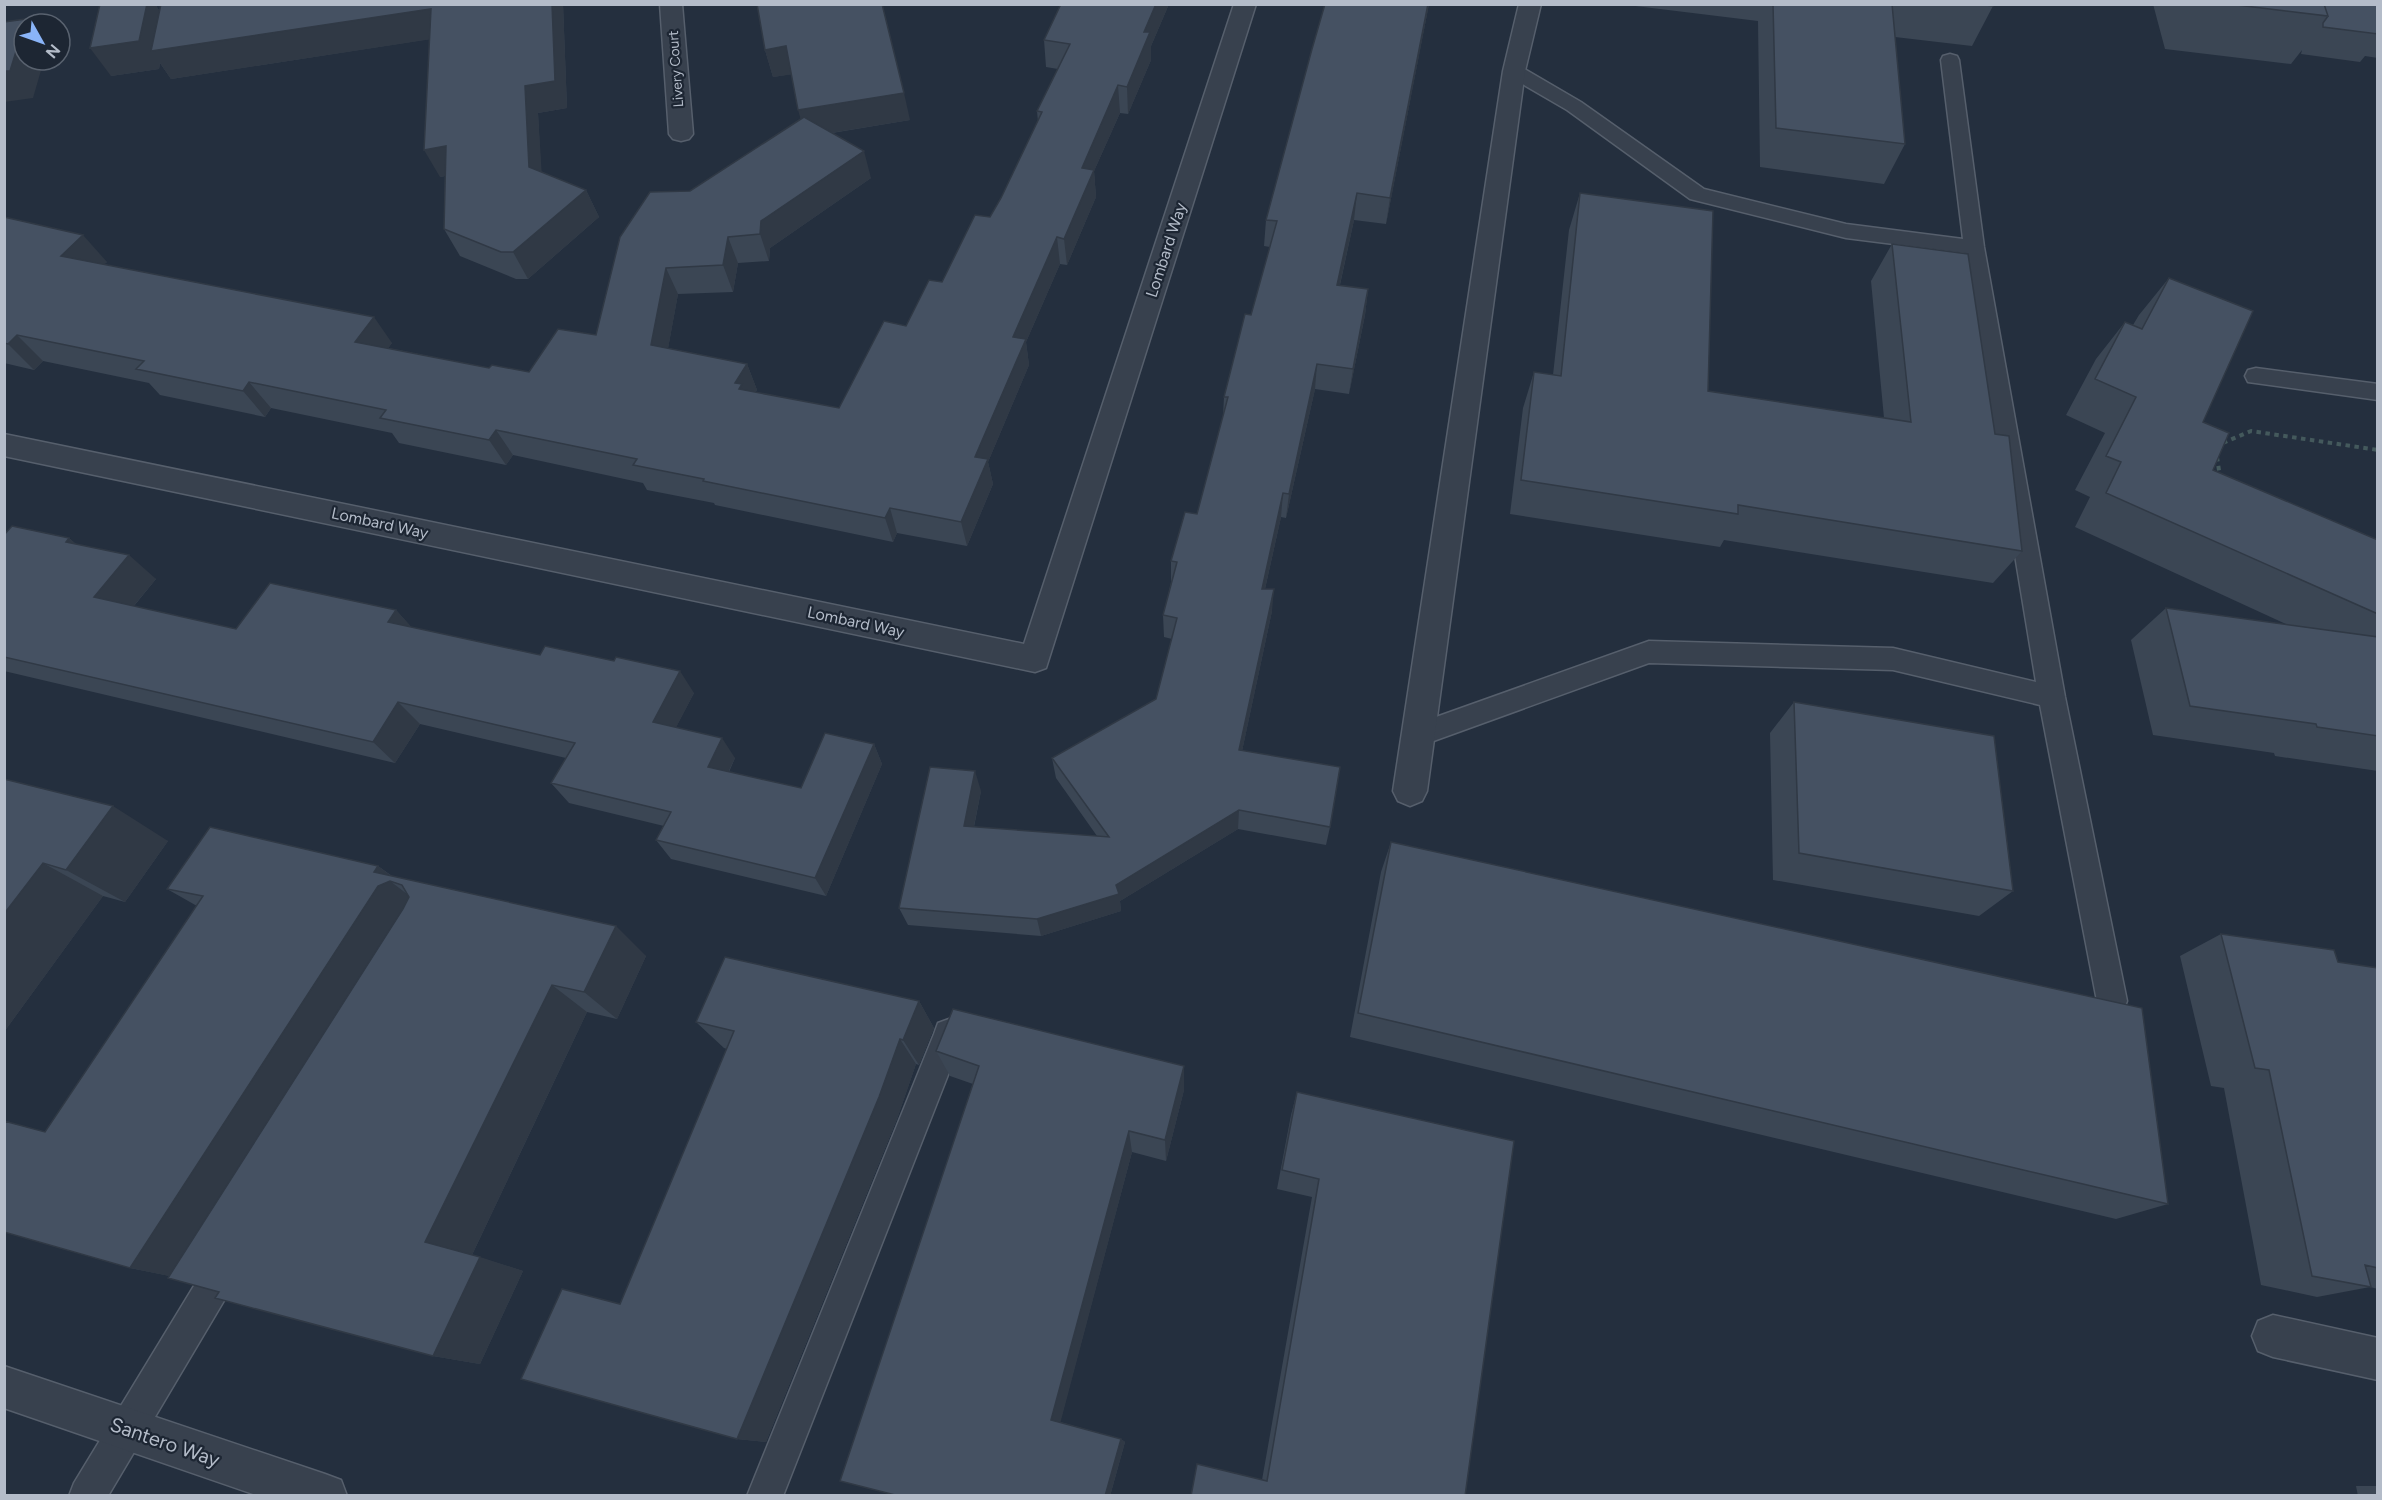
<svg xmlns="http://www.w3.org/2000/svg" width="2382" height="1500" font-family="Figtree,sans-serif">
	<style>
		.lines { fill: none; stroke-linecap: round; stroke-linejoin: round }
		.lane-casing { stroke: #565f6c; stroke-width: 3 }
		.street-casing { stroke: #565f6c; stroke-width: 3 }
		.path { stroke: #44595c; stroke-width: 4; stroke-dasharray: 4.5 4.5; stroke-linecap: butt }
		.lane { fill: #38414e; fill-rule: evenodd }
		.street { fill: #38414e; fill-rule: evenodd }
		.wall { fill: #3b4654 }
		.shaded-wall { fill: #303945 }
		.building { fill: #455162; stroke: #303945; stroke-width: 1.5 }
		.labels { text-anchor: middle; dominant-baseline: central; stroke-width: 4.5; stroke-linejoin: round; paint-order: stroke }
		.far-street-label { font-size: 14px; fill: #b4bcc9; stroke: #1d2633 }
		.street-label { font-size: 16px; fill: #b4bcc9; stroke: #1d2633 }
		.near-street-label { font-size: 20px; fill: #b4bcc9; stroke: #1d2633 }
	</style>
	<rect width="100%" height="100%" fill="#242f3e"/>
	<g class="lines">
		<g class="lane-casing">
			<path id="lane" d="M1950,54L1957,56L1959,60L1984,247L2065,697L2127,1001L2123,1011L2112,1015L2101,1011L2097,1001L2040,705L1893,670L1649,663L1417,747L1408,743L1404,735L1408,727L1649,641L1893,648L2036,682L1965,253L1846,238L1690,199L1567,110L1507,75L1505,71L1507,67H1521L1581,102L1704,189L1846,224L1963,239L1941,60L1943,56Z
				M2256,368L2378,384V400L2248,382L2245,376L2248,370Z
				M949,1019L960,1023L964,1034L783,1496H747L934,1034L938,1023Z
				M229,1243L241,1248L246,1260L241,1272L108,1496H69L74,1483L217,1248Z"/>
		</g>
		<g class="street-casing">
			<path id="street" d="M660,4H682L693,134L689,139L681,141L673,139L669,134Z
				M1234,4H1256L1046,668L1035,672L4,456V434L1024,644Z
				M1519,4H1541L1525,71L1427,791L1422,801L1410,806L1398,801L1393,791L1503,71Z
				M2273,1315L2378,1338V1380L2273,1357L2258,1351L2252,1336L2258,1321Z
				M4,1366L325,1474L341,1480L347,1496H259L4,1408Z"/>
		</g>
		<path class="path" d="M2223,443L2251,431L2378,450
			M2217,457L2220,477"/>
		<use href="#lane" class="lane"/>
		<use href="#street" class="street"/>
	</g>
	<path class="wall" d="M100,4H155L160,12L563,4L567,108L538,113L541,172L586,190L599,217L528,279H516L460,256L444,229L445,176L440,177L430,39L171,79L160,63L159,69L111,76Z
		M1061,4H1169L1151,46V60L1128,114L1120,113L1094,171L1096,197L1067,265L1060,264L1026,342L1029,365L988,462L993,484L967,546L897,533L893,542L715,505L714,503L647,490L643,483L513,455L506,465L399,443L392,433L271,408L265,417L160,395L149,383L43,361L34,370L4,363V217L107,262L104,264L392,343L388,348L489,368L529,372L596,335L690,191L801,119L792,74L773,77L765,50L910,120L832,133L871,178L770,248L769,261L738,263L733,292L678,294L668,348L747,364L757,390L755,392L839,408L942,282L990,217L1001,198L1038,122L1037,111L1058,69L1046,67L1044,40Z
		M1429,4L1386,224L1354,220L1340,285L1368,289L1365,315L1349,394L1315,389L1286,518L1281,517L1265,589L1272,611L1242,751L1330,827L1326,845L1238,829L1120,901L1121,911L1041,936L908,925L899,908L981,791L974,827L1097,836L1056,778L1052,758L1156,699L1172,639L1164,637L1163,615L1171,583V561L1197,514L1223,416L1224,397L1251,315L1270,247L1264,246L1266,220Z
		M1619,4H1993V6L1972,46L1895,37L1905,144L1884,184L1760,167L1758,21Z
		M2153,4H2378V58L2365,56L2360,62L2301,54L2302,50L2291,64L2165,49Z
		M1580,193L1708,391L1884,418L1871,281L1892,244L1995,434L2022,551L1993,583L1724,540L1720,547L1510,514L1523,408L1534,372L1553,375L1569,230Z
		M2169,278L2213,470L2378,540V771L2275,756L2274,753L2153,735L2131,640L2166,608L2288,625L2075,527L2090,497L2075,490L2105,433L2066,415L2096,359L2125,322L2133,325L2139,315Z
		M4,535L69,538L77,545L156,579L134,606L236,629L396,610L411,627L694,693L676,727L735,758L729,772L801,788L874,744L882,764L826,896L671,859L656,840L664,826L569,803L551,783L566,758L420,724L395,763L4,671Z
		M1794,702L2013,891L1979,916L1773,880L1770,733Z
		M4,779L168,841L125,902L103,896L4,1032Z
		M1391,842L2168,1204L2116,1219L1350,1037L1381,872Z
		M378,866L392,876L646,956L617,1019L587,1012L472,1255L523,1271L480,1364L433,1356L219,1292L170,1276L130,1268L45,1132L197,906L167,889Z
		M2221,934L2338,962L2378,968V1289L2370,1287L2317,1297L2261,1285L2224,1088L2211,1086L2180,956Z
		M919,1001L934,1028L919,1065L916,1064L897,1119L766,1442L737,1439L620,1304L727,1049L724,1048L696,1022Z
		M936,1051L1184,1066V1090L1166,1161L1132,1152L1060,1422L1121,1439L1125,1442L1110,1496H899L973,1084L950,1076Z
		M1297,1092L1465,1496H1191L1262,1480L1312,1197L1277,1189L1291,1115Z
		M2356,1486H2378V1496H2358Z"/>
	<path class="shaded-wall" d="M147,4H155L168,24L431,9L445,37L171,79L160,63L159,69L111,76L90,48Z
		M552,4H563L567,108L538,113L543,194L529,167L525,86Z
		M1156,4H1169L1151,46V60L1128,114L1127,87L1144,32Z
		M1428,4H1429L1386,224L1390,198Z
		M26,19L30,24H24Z
		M24,24V60H44L33,98L4,102V71Z
		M786,46L794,74L773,77L765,50Z
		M1118,85L1120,113L1094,171L1096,197L1067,265L1064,239L1082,168Z
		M904,93L910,120L806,137L798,110Z
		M446,146L461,173L440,177L424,150Z
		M864,151L871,178L770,248L769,261L760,234L761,221Z
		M586,190L599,217L528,279L513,252Z
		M1357,193L1354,220L1334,311L1337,285Z
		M83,235L107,262L85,283L61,256Z
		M728,237L738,263L733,292L723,265Z
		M1057,237L1060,264L1026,342L1029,365L988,462L993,484L967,546L961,522L975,457L1013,337Z
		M666,268L678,294L664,371L651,345Z
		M1368,289L1365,315L1349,394L1353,369Z
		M374,317L392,343L374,368L355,342Z
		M17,335L43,361L34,370L8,344Z
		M747,364L757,390L749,402L752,410L735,383Z
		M1317,364L1315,389L1286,518L1289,494Z
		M249,382L271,408L265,417L243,391Z
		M496,430L513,455L506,465L489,440Z
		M1283,493L1281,517L1260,611L1262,589Z
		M890,508L897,533L893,542L885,518Z
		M69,538L97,562L66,542Z
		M129,555L156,579L122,620L94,597Z
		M1274,589L1272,611L1238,770L1239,750Z
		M396,610L417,633L388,622Z
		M680,671L694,693L668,743L653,722Z
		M398,702L420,724L395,763L373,742Z
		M722,738L735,758L721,787L708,767Z
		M874,744L882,764L826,896L815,878Z
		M975,771L981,791L970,845L964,826Z
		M113,806L168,841L125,902L66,870Z
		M1239,810L1238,829L1120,901L1121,911L1041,936L1037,919L1116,885Z
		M43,863L103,896L4,1032V914Z
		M378,866L421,898L402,885L390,881L432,913L194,1281L130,1268Z
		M616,926L646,956L617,1019L584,992Z
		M552,985L587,1012L471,1257L425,1242Z
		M919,1001L934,1028L919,1065L903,1040Z
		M900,1039L916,1064L897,1119L766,1442L737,1439Z
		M1184,1066V1090L1166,1161L1165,1140Z
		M1129,1131L1132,1152L1060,1424L1051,1420Z
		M480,1257L523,1271L480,1364L433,1356Z
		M1121,1439L1125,1442L1110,1496H1105Z"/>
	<path class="building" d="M100,4H147L139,41L90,48Z
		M161,4H552L555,81L525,86L529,167L586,190L513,252H501L444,229L446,146L424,150L431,9L151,51Z
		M757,4H882L904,93L798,110L786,46L765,50Z
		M1061,4H1156L1144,32H1150L1127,87L1118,85L1082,168L1094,170L1064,239L1057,237L1013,337L1026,339L975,457L988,459L961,522L890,508L885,518L703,481L704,479L633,465L637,459L496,430L489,440L380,418L386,410L249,382L243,391L136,369L144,361L17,335L8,344L4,343V217L83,235L61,256L374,317L355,342L489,368L492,365L529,372L558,329L596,335L620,237L650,192L690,191L804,117L864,151L761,221L760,234L728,237L723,265L666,268L651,345L747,364L735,383L742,384L739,389L839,408L884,321L906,326L929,280L942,282L975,215L990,217L1001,198L1042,112L1037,111L1070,44L1044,40Z
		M1325,4H1428L1390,198L1357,193L1337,285L1368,289L1353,369L1317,364L1289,494L1283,493L1262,589H1274L1239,750L1340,767L1330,827L1239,810L1116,885L1119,894L1037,919L899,908L930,767L975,771L964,826L1109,837L1052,758L1156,699L1177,618L1163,615L1177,562L1171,561L1185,512L1197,514L1228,397H1224L1245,314L1251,315L1277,221L1266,220L1312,49Z
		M1773,4H1892L1905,144L1776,128Z
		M1977,4H1993V6Z
		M2229,4H2324L2328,16Z
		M2378,4V34L2323,27V23L2328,16L2324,4Z
		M26,19L10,71H4V22Z
		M1580,193L1713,211L1708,391L1911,422L1892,244L1968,254L1995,434L2009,436L2022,551L1738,505V514L1521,480L1534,372L1561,376Z
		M2169,278L2253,311L2203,422L2229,433L2213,470L2378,540V614L2106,493L2121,462L2106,456L2136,397L2095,379L2125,322L2142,329Z
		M12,526L69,538L66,542L129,555L94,597L236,629L270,583L396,610L388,622L540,655L545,646L614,661L616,657L680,671L653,722L722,738L708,767L801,788L825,733L874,744L815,878L656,840L671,812L551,783L575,743L398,702L373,742L4,657V535Z
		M2166,608L2378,637V736L2317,727L2316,724L2190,706Z
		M1794,702L1994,736L2013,891L1799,853Z
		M4,779L113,806L66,870L43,863L4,914Z
		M210,827L378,866L374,872L616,926L584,992L552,985L425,1242L480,1257L433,1356L215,1298L219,1292L168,1278L403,909L409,897L402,885L390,881L378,886L130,1268L4,1232V1121L45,1132L203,896L167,889Z
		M1391,842L2142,1008L2168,1204L1358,1013Z
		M2221,934L2334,950L2338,962L2378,968V1268L2365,1265L2371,1287L2312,1276L2269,1070L2255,1068Z
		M725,957L919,1001L903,1040L900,1039L879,1097L737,1439L521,1379L562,1289L620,1304L734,1031L696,1022Z
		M953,1009L1184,1066L1165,1140L1129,1131L1051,1420L1121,1439L1105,1496H899L840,1481L979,1066L936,1051Z
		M1297,1092L1514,1141L1465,1496H1191L1197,1464L1267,1481L1319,1179L1282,1170Z"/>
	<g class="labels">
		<g class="far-street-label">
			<text transform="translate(676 69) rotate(-94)">Livery Court</text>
		</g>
		<g class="street-label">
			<text transform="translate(1166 250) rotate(-72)">Lombard Way</text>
			<text transform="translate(380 523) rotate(12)">Lombard Way</text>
			<text transform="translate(856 622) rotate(12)">Lombard Way</text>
		</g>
		<g class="near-street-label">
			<text transform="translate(165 1442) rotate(19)">Santero Way</text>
		</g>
	</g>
	<rect width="2382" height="1500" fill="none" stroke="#b4bcc9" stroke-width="12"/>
	<g transform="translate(42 42) rotate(130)"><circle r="28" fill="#1d2633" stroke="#59626f" stroke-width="1.5"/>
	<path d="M0-4.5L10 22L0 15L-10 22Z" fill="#8ab4f8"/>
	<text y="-9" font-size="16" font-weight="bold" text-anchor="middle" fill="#b4bcc9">N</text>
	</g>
</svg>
